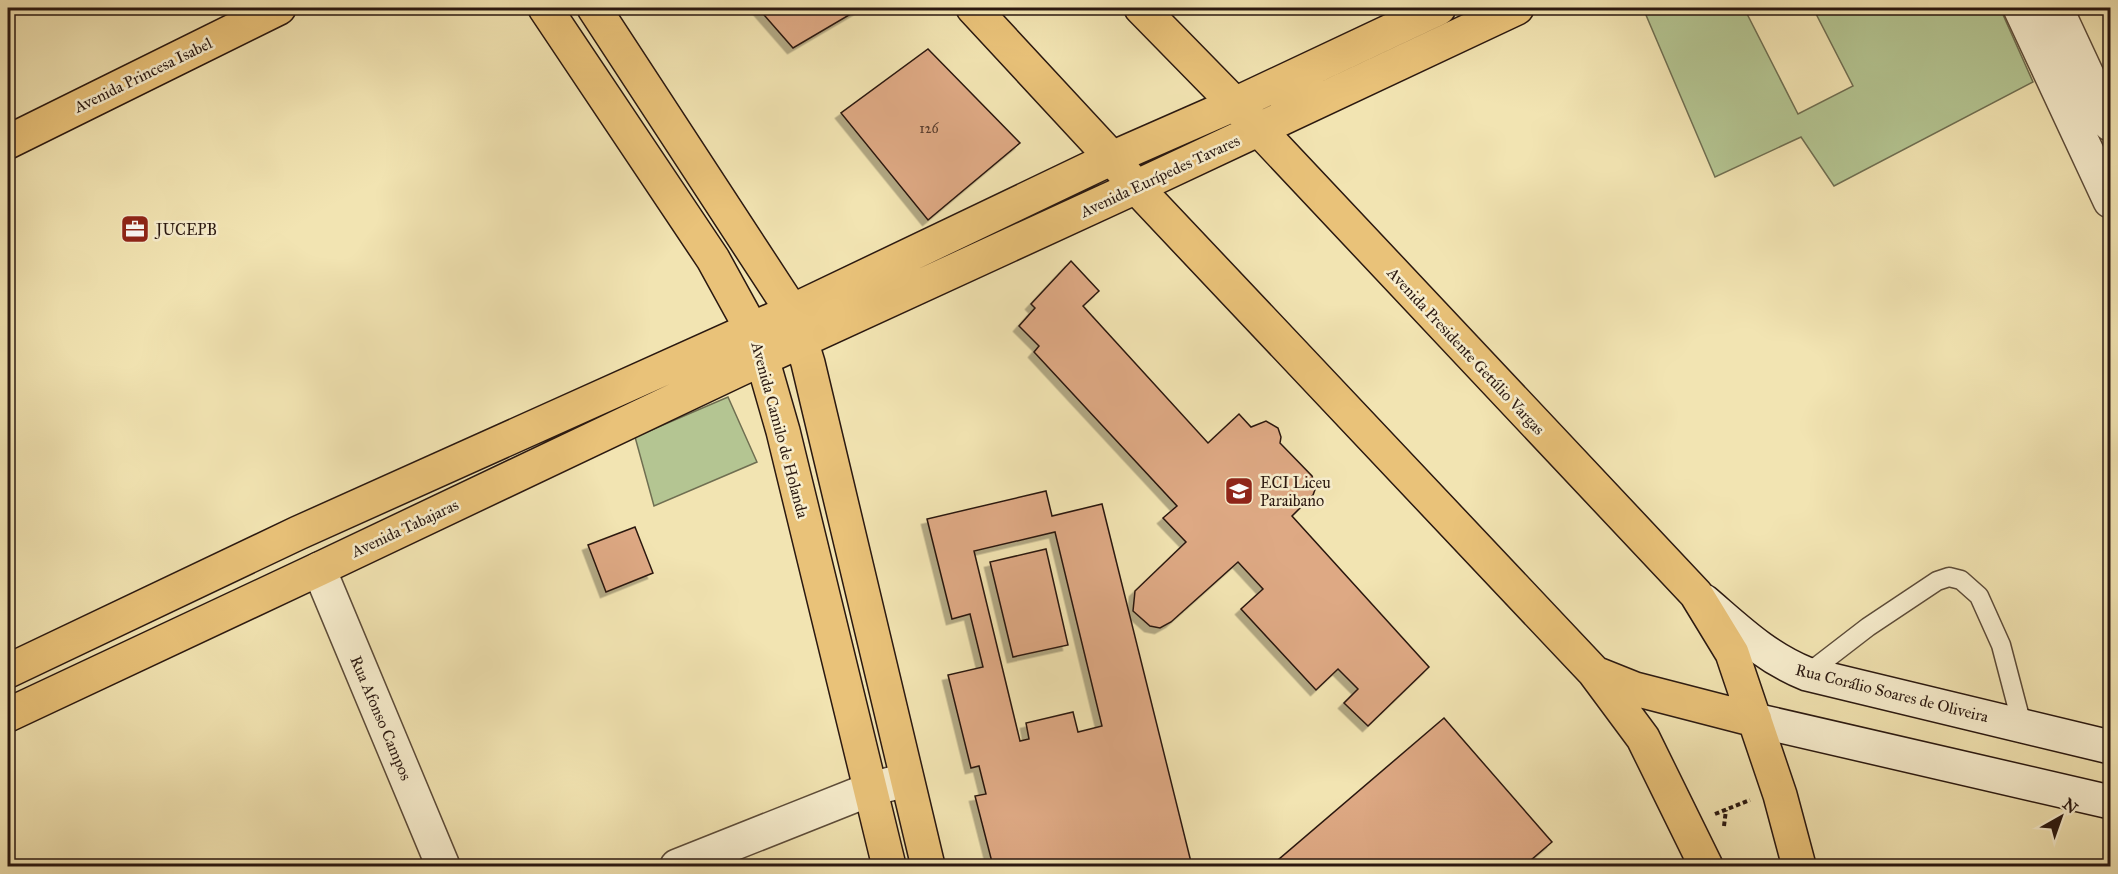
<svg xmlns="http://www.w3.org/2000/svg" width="2118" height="874" font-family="'IM FELL Great Primer',serif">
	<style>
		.green { fill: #b4c592; stroke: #6f6e51; stroke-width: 1.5 }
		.building { fill: #dea984; stroke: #2a1810; stroke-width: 1.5; fill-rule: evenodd; filter: url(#shadow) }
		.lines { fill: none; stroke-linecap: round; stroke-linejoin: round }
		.service-casing { stroke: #5c4b38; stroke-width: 21 }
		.minor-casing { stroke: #5c4b38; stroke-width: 36 }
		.tertiary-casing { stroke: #5c4b38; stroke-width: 36 }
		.secondary-casing { stroke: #2a1810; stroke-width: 36 }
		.primary-casing { stroke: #2a1810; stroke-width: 36 }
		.path { stroke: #2a1810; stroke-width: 4; stroke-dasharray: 4.5 3; stroke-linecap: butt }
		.service { stroke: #f7edcd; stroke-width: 18 }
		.minor { stroke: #f7edcd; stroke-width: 33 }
		.tertiary { stroke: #f7edcd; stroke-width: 33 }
		.secondary { stroke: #f7edcd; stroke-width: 33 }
		.primary { stroke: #e9c279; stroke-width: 33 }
		.labels { text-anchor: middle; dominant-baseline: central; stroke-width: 5; stroke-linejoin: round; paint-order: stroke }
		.number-label { font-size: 14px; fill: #573c2d }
		.street-label { font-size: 16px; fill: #2a1810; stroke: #f7edcd }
		.poi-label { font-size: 16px; fill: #2a1810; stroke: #f7edcd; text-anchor: start }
	</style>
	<defs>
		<filter id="shadow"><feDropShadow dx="-5.5" dy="5.5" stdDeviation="0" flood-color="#0004"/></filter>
	</defs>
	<rect width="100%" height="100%" fill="#f2e4b2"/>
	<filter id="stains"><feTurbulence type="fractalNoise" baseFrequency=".00333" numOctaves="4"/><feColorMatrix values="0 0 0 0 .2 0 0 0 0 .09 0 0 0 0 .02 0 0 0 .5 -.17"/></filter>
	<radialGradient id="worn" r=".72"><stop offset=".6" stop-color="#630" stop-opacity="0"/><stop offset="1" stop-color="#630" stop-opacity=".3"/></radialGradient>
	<path class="green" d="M1643,8H1744L1798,114L1853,86L1813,8H2000L2033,82L1834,186L1801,137L1715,177Z
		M728,397L757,462L654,506L635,437Z"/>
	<path class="building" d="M758,8H861L793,48Z
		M928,49L1020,143L928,220L841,113Z
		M1071,261L1099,291L1083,306L1208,443L1239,414L1251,427L1266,421L1278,428L1281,437L1280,443L1312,476L1316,487L1313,495L1292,516L1429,667L1368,726L1344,703L1358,689L1338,669L1316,690L1241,609L1263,589L1238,562L1171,622L1160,628L1150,626L1133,611L1135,591L1186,542L1163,518L1177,506L1034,352L1039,346L1019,326L1035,308L1031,304Z
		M1046,491L1052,516L1102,504L1192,866H993L975,796L986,794L979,766L971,768L948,675L983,667L970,614L952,619L927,519ZM1055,532L1102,726L1078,732L1073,712L1026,723L1029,739L1020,741L974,551Z
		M635,527L653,573L606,592L588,545Z
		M1046,549L1068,645L1013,657L990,562Z
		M1444,718L1552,842L1524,866H1271Z"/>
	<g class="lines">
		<g class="service-casing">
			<path id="service" d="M1807,674L1868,627L1937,581L1949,577L1961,580L1979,596L2001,645L2022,725"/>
		</g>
		<g class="minor-casing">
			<path id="minor" d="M319,569L443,866
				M677,866L871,789L906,780"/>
		</g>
		<g class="tertiary-casing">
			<path id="tertiary" d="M2020,8L2110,201
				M2056,8L2110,124"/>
		</g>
		<g class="secondary-casing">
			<path id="secondary" d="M1704,601C1738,630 1765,657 1807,674L2110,747
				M1755,720L2110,802"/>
		</g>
		<g class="primary-casing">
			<path id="primary" d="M545,8L713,259L751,328L762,358L783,431L889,866
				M594,8L792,311L808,363L928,866
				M973,8L1112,158L1136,187L1594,672L1643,738L1706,866
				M1141,8L1235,104L1696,594L1732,653L1780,795L1799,866
				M8,142L279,8
				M8,671L298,533L792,311L1112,158L1235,104L1439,8
				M1595,673L1635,689L1755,720
				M8,715L319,569L738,370L1136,187L1517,8"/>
		</g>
		<path class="path" d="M1715,814L1750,800
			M1724,826L1726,810"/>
		<use href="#service" class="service"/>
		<use href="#minor" class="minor"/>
		<use href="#tertiary" class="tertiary"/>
		<use href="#secondary" class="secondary"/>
		<use href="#primary" class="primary"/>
	</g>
	<defs>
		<g id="office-square" transform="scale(1.5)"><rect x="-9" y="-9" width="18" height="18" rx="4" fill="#8f2418" stroke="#f7edcd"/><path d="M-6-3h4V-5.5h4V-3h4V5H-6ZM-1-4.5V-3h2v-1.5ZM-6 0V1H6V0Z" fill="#fff"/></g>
		<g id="school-square" transform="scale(1.5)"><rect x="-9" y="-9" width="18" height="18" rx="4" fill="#8f2418" stroke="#f7edcd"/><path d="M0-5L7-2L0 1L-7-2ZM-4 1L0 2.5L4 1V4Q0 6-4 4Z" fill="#fff"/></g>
	</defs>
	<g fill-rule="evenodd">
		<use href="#office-square" x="135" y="229"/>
		<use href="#school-square" x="1239" y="491"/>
	</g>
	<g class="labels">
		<g class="number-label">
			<text x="929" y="128">126</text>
		</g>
		<g class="street-label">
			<text transform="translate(143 75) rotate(-26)">Avenida Princesa Isabel</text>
			<text transform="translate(1160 176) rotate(-25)">Avenida Eurípedes Tavares</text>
			<text transform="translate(1466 351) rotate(47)">Avenida Presidente Getúlio Vargas</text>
			<text transform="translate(780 430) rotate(75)">Avenida Camilo de Holanda</text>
			<text transform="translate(405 528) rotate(-25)">Avenida Tabajaras</text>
			<text transform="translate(1892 693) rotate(14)">Rua Corálio Soares de Oliveira</text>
			<text transform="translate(381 718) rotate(67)">Rua Afonso Campos</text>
		</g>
		<g class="poi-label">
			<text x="156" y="229">JUCEPB</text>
			<text x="1260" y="482">ECI Liceu<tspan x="1260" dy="18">Paraibano</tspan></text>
		</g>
	</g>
	<rect width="2118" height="874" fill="none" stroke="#f2e4b2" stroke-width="30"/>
	<rect x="9" y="9" width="2100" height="856" fill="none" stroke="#2a1810" stroke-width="3"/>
	<rect x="15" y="15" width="2088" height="844" fill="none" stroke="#2a1810" stroke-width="1.5"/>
	<g transform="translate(2061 817) rotate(40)" stroke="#f7edcd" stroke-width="4.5" paint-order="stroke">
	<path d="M0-4.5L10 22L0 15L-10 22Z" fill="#2a1810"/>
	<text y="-9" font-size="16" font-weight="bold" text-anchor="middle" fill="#2a1810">N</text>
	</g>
	<rect width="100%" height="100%" filter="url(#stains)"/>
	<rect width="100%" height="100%" fill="url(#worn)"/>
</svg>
